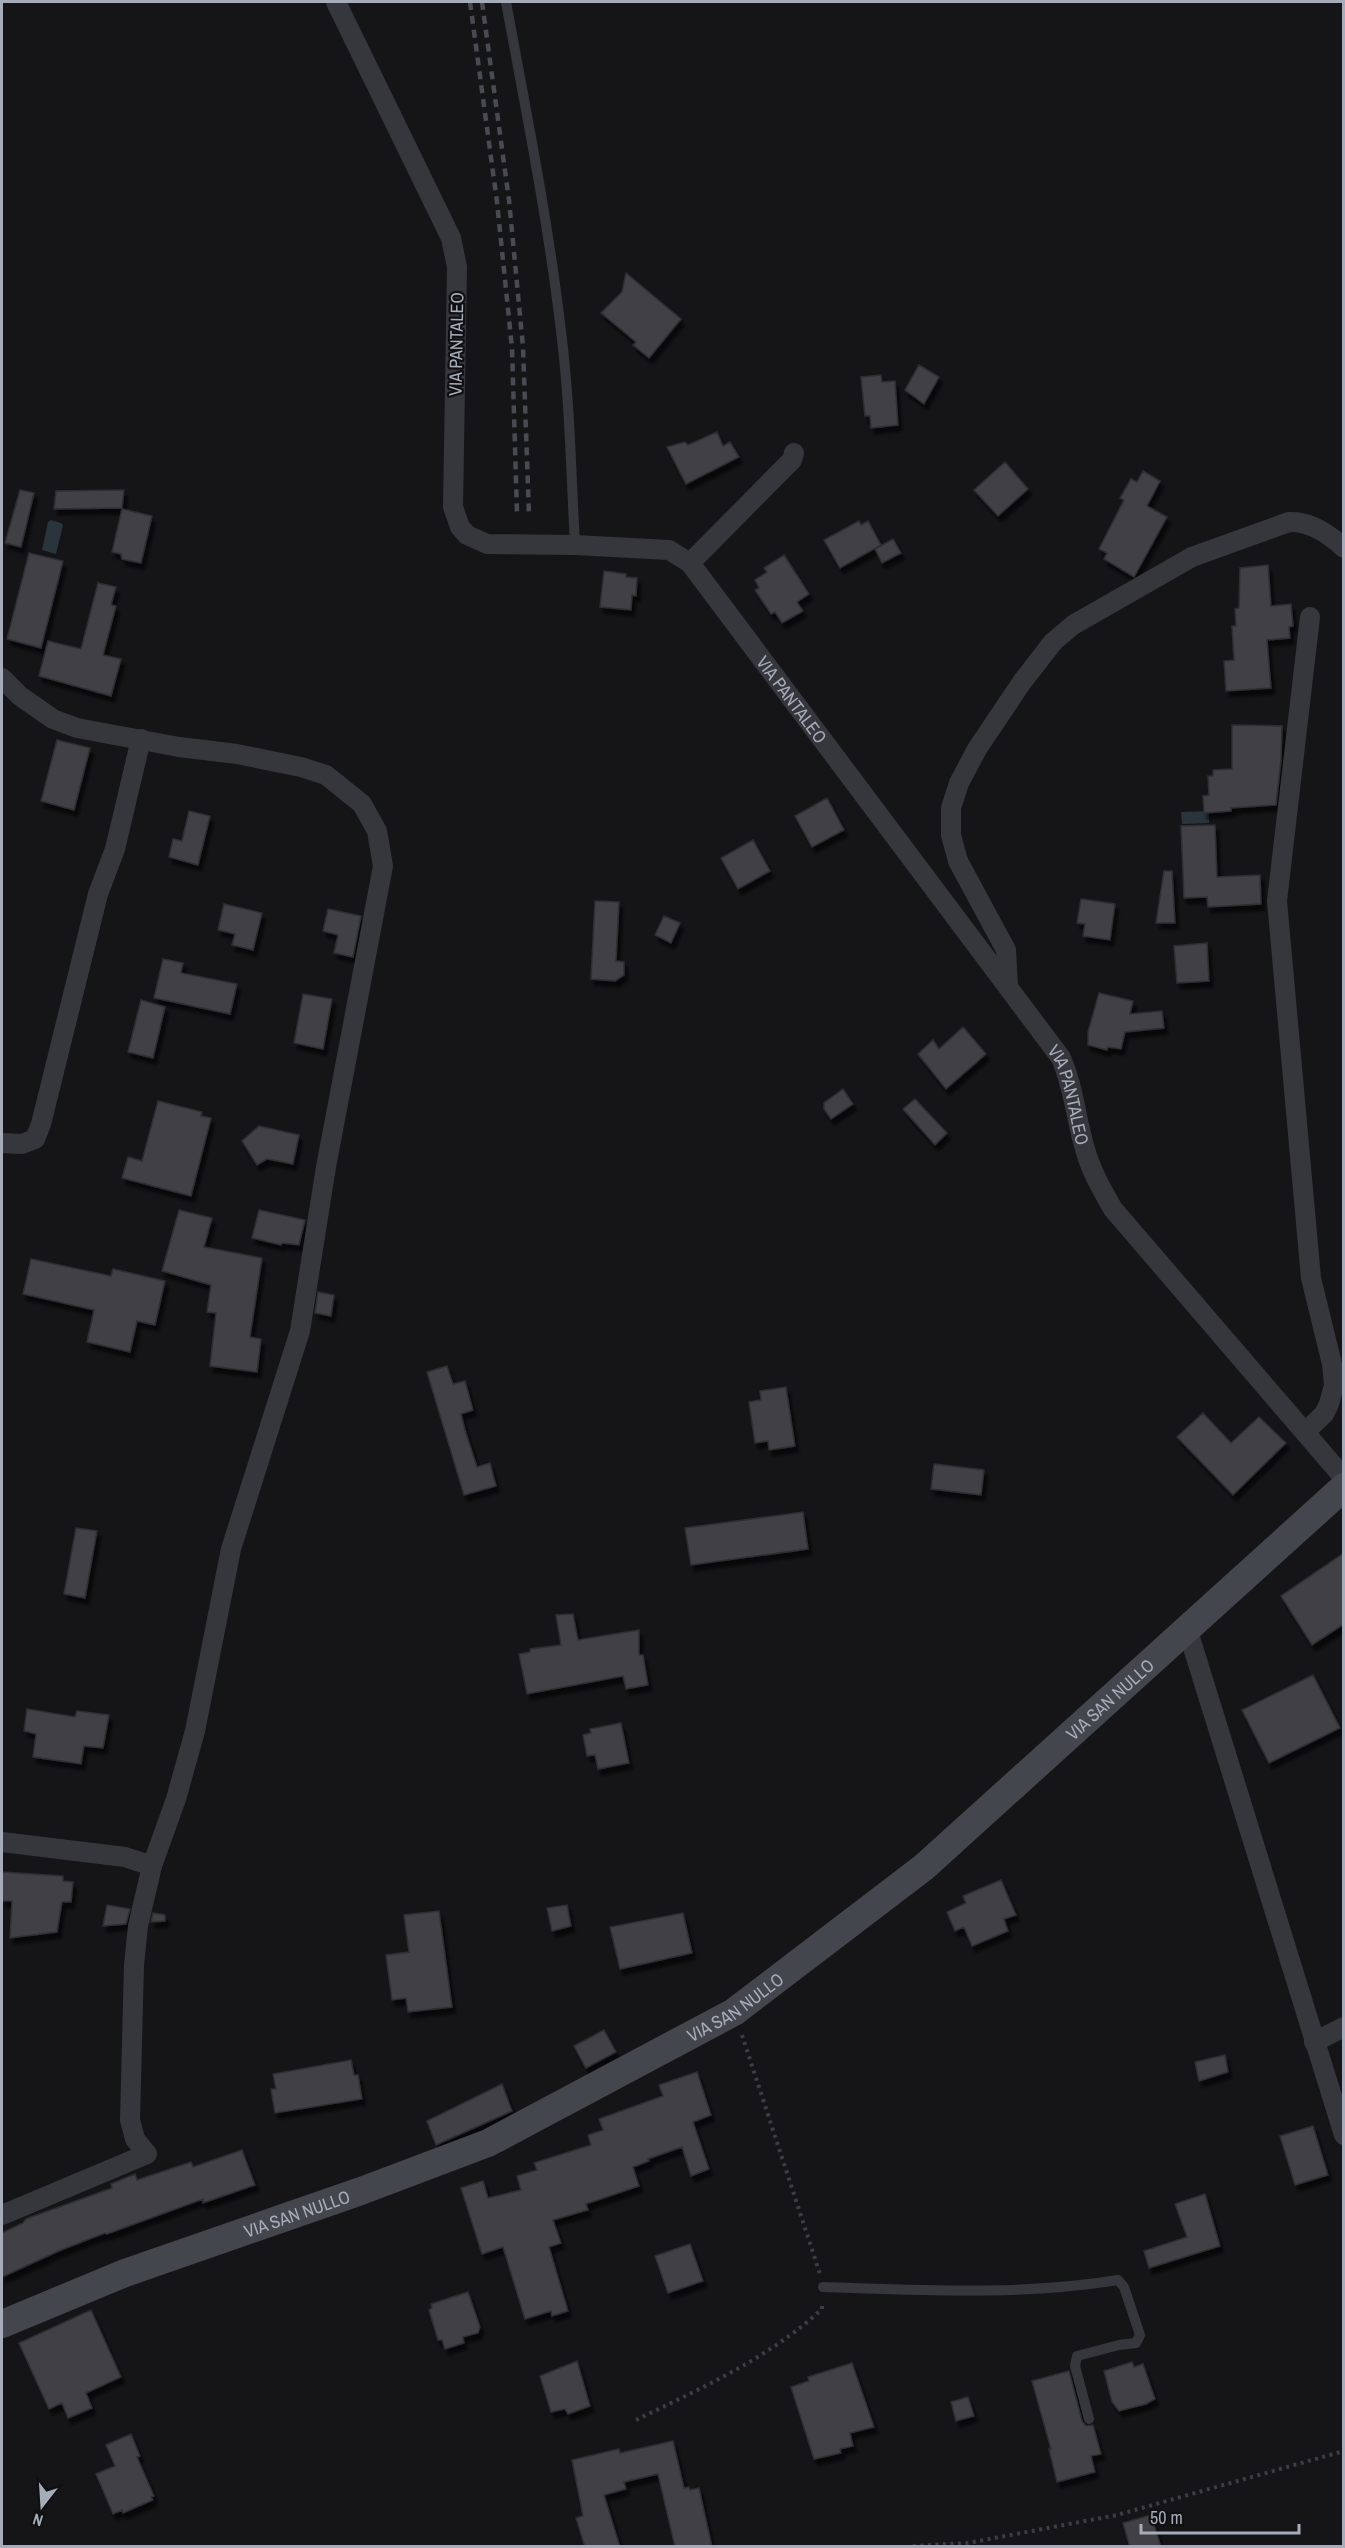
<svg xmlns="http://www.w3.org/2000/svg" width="1345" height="2548" font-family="'Archivo Narrow',sans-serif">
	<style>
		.water { fill: #2a343d }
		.building { fill: #3f4045; stroke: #2f2f34; stroke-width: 1.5; filter: url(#shadow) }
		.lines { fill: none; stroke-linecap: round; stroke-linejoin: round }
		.path { stroke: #3c3e44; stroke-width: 4; stroke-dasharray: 3 4.5; stroke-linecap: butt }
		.lane { stroke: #36373d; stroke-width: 10 }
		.street { stroke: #36373d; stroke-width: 20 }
		.secondary { stroke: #44464d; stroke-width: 28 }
		.rail { stroke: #494b52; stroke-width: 4.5; stroke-dasharray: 8 6; stroke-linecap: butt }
		.labels { text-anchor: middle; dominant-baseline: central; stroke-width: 4.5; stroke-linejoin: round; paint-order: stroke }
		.street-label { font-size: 18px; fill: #a6acb9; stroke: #101013 }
	</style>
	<defs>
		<filter id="shadow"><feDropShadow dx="3.5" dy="6" stdDeviation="1.5" flood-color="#0009"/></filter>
	</defs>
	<rect width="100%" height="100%" fill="#151518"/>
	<path class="water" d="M51,520L61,523L63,525L56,554L42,550L48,522Z
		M1209,811V823L1182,824L1181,812Z"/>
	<path class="building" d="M626,273L681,319L649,358L633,345L636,342L601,313L622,292Z
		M919,365L939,377L924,404L905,390Z
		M881,375L882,382L895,381L898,425L871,428L870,416H865L861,377Z
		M717,432L723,446L730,442L739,457L686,484L667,447L685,442L688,445Z
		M1005,462L1028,489L998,516L974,490Z
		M1143,471L1160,481L1147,506L1167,517L1134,577L1104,559L1107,553L1099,549L1124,500L1120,498L1131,479L1137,482Z
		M20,490L34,493L21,547L5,543Z
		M124,490L122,508L54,509L56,491Z
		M122,509L152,516L141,563L122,559L121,554L112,552Z
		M859,521L861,525L868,521L881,545L840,568L824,540Z
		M893,539L901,553L882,563L875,549Z
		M29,553L63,561L41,648L7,639Z
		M784,555L809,594L797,602L803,611L782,623L775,612L771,614L755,590L759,588L755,580L767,572L764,568Z
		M1268,565L1271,606L1291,604L1293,626L1289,627L1290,638L1267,640L1271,688L1226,691L1224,661L1234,660L1232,626H1236L1235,609L1239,608L1240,568Z
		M604,571L626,574V577L637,578L636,596L632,595L631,610L600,607Z
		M98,583L116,587L111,605L116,606L103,655L121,659L111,696L39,676L48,641L81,649Z
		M1232,725L1282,726L1281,760L1276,805L1231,808V811L1204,813L1203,796L1209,795L1208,776H1213V770L1232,769Z
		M57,740L90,748L74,810L41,801Z
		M827,798L844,830L812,847L795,816Z
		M189,811L210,816L198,865L169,857L173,839L182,841Z
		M1215,825L1217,877L1260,875L1261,904L1208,907L1207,897L1184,898L1181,826Z
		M753,840L770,871L738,889L721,858Z
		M1164,871H1172L1175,923H1156Z
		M1081,899L1115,904L1110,940L1083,936L1085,924L1077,923Z
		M595,901L619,902L616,961L624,962V975L615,981L591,979Z
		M224,904L262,913L253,950L232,945L235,934L218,930Z
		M328,909L361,916L353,957L334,953L338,935L323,931Z
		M664,916L680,923L671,943L655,935Z
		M1207,943L1209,981L1177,983L1174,946Z
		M163,959L183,963L181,973L237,984L230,1014L154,998Z
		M1099,993L1133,1001L1130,1014L1162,1011L1164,1028L1125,1032L1121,1049L1108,1047L1107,1050L1088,1045V1032Z
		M303,994L332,999L323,1049L294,1043Z
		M141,1000L165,1007L153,1058L128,1052Z
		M963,1027L986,1054L946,1089L918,1054L933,1040L939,1049Z
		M843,1089L853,1104L831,1119L824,1109V1103Z
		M915,1099L947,1133L935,1145L903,1109Z
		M158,1101L202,1112L201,1116L211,1118L191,1196L122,1178L128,1157L142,1161Z
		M259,1126L299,1135L293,1164L267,1159L257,1165L242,1141Z
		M179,1210L212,1218L204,1247L262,1258L250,1337L261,1339L257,1372L210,1366L216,1313L207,1312L211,1285L162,1271Z
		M259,1210L305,1220L299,1245L282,1243L281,1245L252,1238Z
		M31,1259L111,1276L113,1269L165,1281L155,1325L137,1321L130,1352L87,1342L94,1310L23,1294Z
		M318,1292L334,1295L331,1316L315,1313Z
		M447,1366L453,1384L465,1381L473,1410L461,1414L465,1430L477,1467L490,1463L496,1486L464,1495L427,1372Z
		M786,1387L795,1446L769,1450L768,1441L755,1443L749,1402L761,1400L760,1391Z
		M1203,1413L1231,1443L1259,1417L1286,1443L1233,1495L1177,1437Z
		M934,1464L984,1470L981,1495L931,1489Z
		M803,1512L808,1549L691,1565L685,1528Z
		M76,1528L97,1531L85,1598L64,1594Z
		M1344,1553V1624L1312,1645L1281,1596Z
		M573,1614L578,1640L639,1630V1655H643L648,1685L626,1689L623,1676L527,1694L519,1654L530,1652V1649L561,1645L556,1615Z
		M1313,1675L1340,1728L1269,1763L1242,1710Z
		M27,1709L75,1717L77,1711L109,1715L103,1748L84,1746L81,1764L33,1757L36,1734L24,1731Z
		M621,1723L629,1763L598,1769L595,1755L587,1756L583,1735L591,1733L590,1729Z
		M2,1872L63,1876V1881L73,1882L71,1902H62L57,1932L10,1938L12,1901H2Z
		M1001,1880L1016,1915L1004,1919L1008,1931L972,1946L964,1927L955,1931L947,1912L966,1903L963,1896Z
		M107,1905L130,1909L126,1924L103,1926Z
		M567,1905L571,1926L552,1931L547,1908Z
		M439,1911L452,2007L408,2012L406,1998L392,2000L386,1955L409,1952L404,1915Z
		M153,1913L165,1915V1921L151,1922Z
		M683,1913L692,1953L620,1969L610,1927Z
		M604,2030L616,2052L586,2068L574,2046Z
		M1225,2055L1228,2072L1199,2081L1195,2062Z
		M351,2060L354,2075H358L362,2099L275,2113L271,2089H276L273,2074Z
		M697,2072L711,2115L693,2122L709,2169L691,2176L682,2147L648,2159L649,2161L633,2167L639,2186L586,2204L588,2210L553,2220L561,2243L549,2247L568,2311L552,2316L551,2311L525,2319L503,2247L482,2254L461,2188L483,2181L488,2198L521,2190L517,2176L537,2170L534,2163L591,2145L588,2135L603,2130L599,2119L663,2096L659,2085Z
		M502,2084L512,2111L436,2145L427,2121Z
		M1313,2126L1328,2175L1295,2185L1280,2136Z
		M242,2150L255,2185L203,2203V2199L107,2234L105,2233L61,2250L2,2277V2233L23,2223L26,2219L112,2188L111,2184L135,2174L137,2180L191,2162L193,2167Z
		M1205,2194L1220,2246L1149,2268L1144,2251L1187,2237L1175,2204Z
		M690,2244L703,2281L668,2293L655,2256Z
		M468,2292L480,2327L478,2333L463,2337L464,2343L445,2349L442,2340H438L429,2310L432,2308L431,2304Z
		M91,2310L121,2377L86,2393L92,2408L68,2418L62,2403L49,2409L19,2343Z
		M577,2361L590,2406L568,2414L565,2409L551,2412L540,2376Z
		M1132,2362L1134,2367L1143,2364L1155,2399L1146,2404L1119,2411L1112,2402L1104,2371Z
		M852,2363L874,2427L850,2433L853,2446L840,2449L841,2453L814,2459L791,2387L809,2381L808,2377Z
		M1069,2371L1082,2421L1086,2426L1093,2425L1101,2454L1091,2456L1095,2472L1057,2482L1049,2449H1051L1032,2381Z
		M968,2397L974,2416L956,2421L951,2402Z
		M131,2434L140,2456L137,2457L154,2496L151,2497L153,2500L123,2513L122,2510L113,2514L96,2474L115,2466L106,2445Z
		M673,2441L684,2488L689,2487L690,2490L699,2488L712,2547H675L658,2474L624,2482L626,2489L604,2495L620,2547H585L576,2518L583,2516L572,2460L619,2449L620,2453Z
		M1151,2515L1161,2547H1130L1123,2523Z"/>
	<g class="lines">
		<path class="path" d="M742,2035L820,2274
			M636,2420C701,2388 768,2359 822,2309V2302
			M913,2546L968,2543L1117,2515L1344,2451"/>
		<path class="lane" d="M506,2C526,111 548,220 561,331C570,402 571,473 575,545
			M823,2287C921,2290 1021,2296 1118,2280L1124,2287L1140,2335L1136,2343L1119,2345L1077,2356L1075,2366L1089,2419"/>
		<g class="street">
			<path id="s1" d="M336,2L451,238L457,267L453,507L460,527L467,535L487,544L575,545L669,550L690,563L1061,1058C1074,1088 1076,1119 1085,1149C1091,1171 1102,1190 1113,1209L1344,1478"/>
			<path d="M690,563L792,460L794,453"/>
			<path d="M2,678L20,696L53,719L77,728L179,747L237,754L301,767L326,775L362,804L377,831L383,866L326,1167L300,1331L231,1549L195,1731L176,1799L152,1866L138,1926L134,1965L130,2120L135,2139L147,2154L2,2215"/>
			<path d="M1008,985L1006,950L958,861L951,835V808L959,783L977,749L1022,682L1053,642L1073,625L1192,557L1289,522C1310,521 1328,533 1344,548"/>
			<path d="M2,1143L22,1144L35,1139L41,1124L98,894L115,849L141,739"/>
			<path d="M1305,1432L1324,1414L1329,1404L1334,1385L1332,1364L1311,1278L1277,901L1310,617"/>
			<path d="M1187,1628L1344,2135"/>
			<path d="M2,1842L125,1857L152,1866"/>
			<path d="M1314,2042L1344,2027"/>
		</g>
		<path class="secondary" id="s2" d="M2,2324L125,2273L361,2191L488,2143L734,2012L924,1867L1344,1487"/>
		<path class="rail" d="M470,2L497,202L512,348L517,513
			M482,2L509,200L523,347L529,515"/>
	</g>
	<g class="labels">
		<g class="street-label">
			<text transform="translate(456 344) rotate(-89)">VIA PANTALEO</text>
			<text stroke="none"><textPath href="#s1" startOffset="963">VIA PANTALEO</textPath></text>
			<text stroke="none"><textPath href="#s1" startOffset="1449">VIA PANTALEO</textPath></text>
			<text stroke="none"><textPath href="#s2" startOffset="1287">VIA SAN NULLO</textPath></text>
			<text stroke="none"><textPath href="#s2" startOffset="801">VIA SAN NULLO</textPath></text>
			<text stroke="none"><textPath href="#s2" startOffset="315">VIA SAN NULLO</textPath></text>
		</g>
	</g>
	<rect width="1345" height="2548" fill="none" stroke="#a6acb9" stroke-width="6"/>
	<g transform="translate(42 2506) rotate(197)" stroke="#101013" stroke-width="4.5" paint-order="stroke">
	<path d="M0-4.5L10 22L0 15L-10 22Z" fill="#a6acb9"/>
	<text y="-9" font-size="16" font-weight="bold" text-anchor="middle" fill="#a6acb9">N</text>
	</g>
	<path d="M1141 2524v9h158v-9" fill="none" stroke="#a6acb9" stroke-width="3"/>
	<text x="1150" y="2524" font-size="18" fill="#a6acb9" stroke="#101013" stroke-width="4.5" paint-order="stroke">50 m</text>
</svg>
